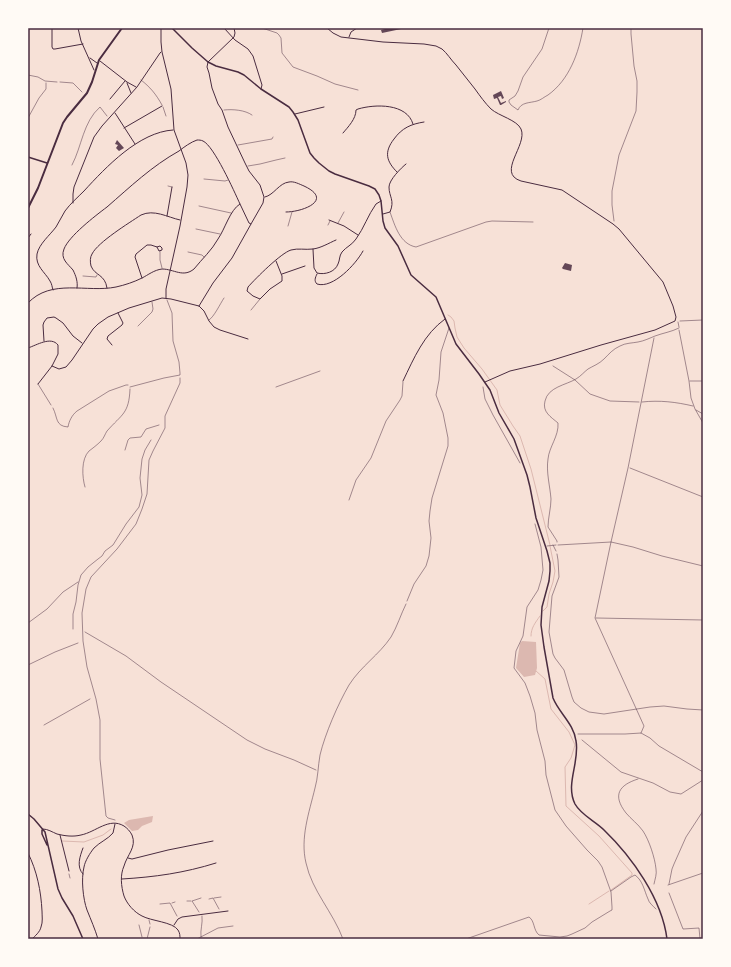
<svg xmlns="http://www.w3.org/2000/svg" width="731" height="967" font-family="Mulish,sans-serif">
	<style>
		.water { fill: #dcb8b0 }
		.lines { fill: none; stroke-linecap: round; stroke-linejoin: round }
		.stream { stroke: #dcb8b0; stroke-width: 1 }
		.building { fill: #644757 }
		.path { stroke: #4a2c40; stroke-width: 0.5 }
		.service { stroke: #4a2c40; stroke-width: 0.5 }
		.minor { stroke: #4a2c40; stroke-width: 1 }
		.tertiary { stroke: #4a2c40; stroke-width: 1.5 }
		.secondary { stroke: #4a2c40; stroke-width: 1.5 }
		.primary { stroke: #4a2c40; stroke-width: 2 }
		.neatline { fill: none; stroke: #4a2c40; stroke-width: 1.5 }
	</style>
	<rect width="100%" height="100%" fill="#f7e1d7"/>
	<path class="water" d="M522,641L536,642L537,668L535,675L524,677L516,668L520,643Z
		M153,816L152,822L142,826L138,830L132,831L124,823L129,820Z"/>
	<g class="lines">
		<path class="stream" d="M448,315L451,317L454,321L455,328L457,337L464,348L482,369L497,390L500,405L513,426L520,436L531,469L550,545
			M543,611L547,607L549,594L553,582L555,571L550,546
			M531,636C531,628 535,623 540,616
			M536,671L545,679L551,709L569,732L575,745L571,758L565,767L566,806L599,836L632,873V875L611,890
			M62,841L84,842L103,835L111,829
			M589,904L609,891"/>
	</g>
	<path class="building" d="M389,28H401V29L382,33L381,30Z
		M501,91L504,98L502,99L501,96L498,97L501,103L506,101V102L501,105H500L497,98L494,99L493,95Z
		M117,140L124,148L119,151L116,148L118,145L115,144Z
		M565,263L572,265L571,271L563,269L562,268Z"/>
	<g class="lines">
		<path class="path" d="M262,28L277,33L279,35L281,38L282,53L293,67L317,76L335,84L358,90
			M549,28L542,49L523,77L518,91L515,96L509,100V102L511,105L518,110C521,102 530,103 537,101C541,100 544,97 548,95C569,80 579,53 583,28
			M60,82L73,83L82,92
			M28,118L39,98L46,89V83
			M72,165C82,146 83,122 100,107L107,116
			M614,221L612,205V191L619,155L636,111L637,92V81L634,66L631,34V28
			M680,321L703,320
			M678,322L679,327
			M679,330L689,381L691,398L695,409L703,423
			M553,366L575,380L590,394L610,401L639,402
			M690,381H703
			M276,387L320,371
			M483,387L485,399L493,415L520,463
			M642,402C660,400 676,402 693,406
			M53,408C58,418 55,426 68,427C69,421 72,415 77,411L109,391L126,385H128
			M696,410L703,414
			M125,450L128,440L130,438L141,437L146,429L159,425
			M630,468L703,497
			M85,487C82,477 81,459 89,451C93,448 97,445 101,441C104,438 105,434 107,431C122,414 129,414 130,389
			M557,542V541L548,527C548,518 551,508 551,499C550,486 546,472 548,459C549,447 559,436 558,423C551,417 542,412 545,401C548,387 566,385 576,379C581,376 584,372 588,369C593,366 599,364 604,359C609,354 613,349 620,346C625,343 633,343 638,342C644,341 650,338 655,336C663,333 671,332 679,328
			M558,545L611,542L633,547L662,556L703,566
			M557,554L558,560L559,577L552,596L549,632L553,654L555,658L564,670L572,697L574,702L581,708L589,712L604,714L650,707L664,706L687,709L703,710
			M596,618L703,620
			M28,623L47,609L63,592L78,582
			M73,629V614L76,602L78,585L81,575L88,567L98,559L102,556L105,551L113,545L126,524L139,507L142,495L140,478L142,459L145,450L151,440
			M85,632L126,656L161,682L247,740L265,749L294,760L316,770
			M28,665L55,652L78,643
			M44,725L90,699
			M641,733L644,726L595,618L611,542L628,468L654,338
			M578,734H625L641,733L650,738L659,746L703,772
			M582,740L621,772L653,783L670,792L681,794L703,780
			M638,779C619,785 612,795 626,813C631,819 638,824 643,831C649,840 655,858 656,869C657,874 655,879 654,884
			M115,820L108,818L106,816L100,759V720L96,699L87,667L83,641L82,613L86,589L91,577L117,549L136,524L142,509L147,494L149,460L153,451L165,428V416L180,383V378
			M69,874L70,878
			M669,884L672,869L674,864L686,837L703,811
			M668,885L703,873
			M611,891L631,877L635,875C643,881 644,890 648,899C649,903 653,906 656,909
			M669,893L683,929L699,928L700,939
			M214,898L221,897
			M209,899L213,898L219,909
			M187,901H191
			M172,903L175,902
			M160,904L170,903L177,916
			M199,912L192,901L201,898
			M139,925L142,937
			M201,937C200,930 203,923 202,916
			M147,939L150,927
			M197,939L218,928L233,926
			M343,939C333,912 312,891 306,863C300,838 309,813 315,788C318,778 318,766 320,755C325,734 338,704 349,685C361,666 379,655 391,637C397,627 401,614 406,604
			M466,939L529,917C535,921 533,930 539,935L560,937L567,936L572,934L585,928L592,922L610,911L612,910V907L611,892L602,867L598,861L587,850L566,826L555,810L546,775L545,761L537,730L535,713L530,696L525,683L514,668L516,651L523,636L527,607L538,590L541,580L543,570L541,547L535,524"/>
		<path class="service" d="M28,75L38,77L45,81L57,82
			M141,80C150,87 156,94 162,105
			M163,107L166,116
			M224,110C233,109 245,110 252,115
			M238,145L272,139L273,137
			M248,166L260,164L276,160L285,158
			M204,179L225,181L228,180
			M168,186L172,187
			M199,206L231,213
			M390,212C395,226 400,244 416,247L486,222L492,221L533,222
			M338,223L344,212
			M328,225L330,221
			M288,226L292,212
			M196,229L220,234
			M160,251V260L162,268
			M188,252L202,255L204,257
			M83,276L96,277L97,275
			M251,310L260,299
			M209,320C214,317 220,304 224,298
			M138,326L152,312L153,309L152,302
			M38,384L51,405
			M130,387L164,378L180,375V373L179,362L173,341L172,313L167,300
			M349,500L356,480L371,458L386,421L400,400L402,396L403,382
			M553,545L556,551
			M547,546L556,545
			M407,601L414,584L426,566L429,556L431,538L429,521L430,511L432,498L448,446V438L443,413L436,395L439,380L441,352L449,328
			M149,920L150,924"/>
		<path class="minor" d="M52,28V47L53,49H55L83,44
			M78,28L81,41L94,70
			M161,28V42L162,52L171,89L174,130L186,163L188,175L187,187L180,226L166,289V298
			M224,28L235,40L248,49L253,56L262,85L261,89
			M234,28L235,33L234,37L208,62L207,67L209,73L212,88L218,104L222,110L228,127L245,163L249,171L260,185L264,197L263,203L251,224
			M327,28L333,33L341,37L383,42L424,44L436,46L442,49C447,53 451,60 456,65C462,73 469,81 475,89C480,96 485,103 491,109C499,116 517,120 521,129C528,145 496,173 521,181L562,190L613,224L619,229L663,282L673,306L676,317L675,321L655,330L601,345L540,364L510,371L485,382
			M349,37L351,32L357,28
			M90,58L97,63
			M100,61L127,82L136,87
			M127,83L131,93
			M110,99L125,81
			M115,113L117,116L135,144
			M295,114L324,107
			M124,128L162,106
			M343,133C348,127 356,119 356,110L358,109C375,104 407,103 413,124
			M397,172C386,161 384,152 394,139C402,128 411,124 424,122
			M265,197C274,195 279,183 289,182C294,181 299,184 304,186C334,200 303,212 286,212
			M73,203V194L74,187L94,137L102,126L137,87L160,53L161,52
			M383,214L390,212C395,200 389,197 389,187C389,180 401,168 406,164
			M167,216L172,187
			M329,220L344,226L358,235
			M28,238L31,234
			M313,249L314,268L317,273C325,275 335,272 338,264C340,260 339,256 342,252C346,247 352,245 356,239C364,228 368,215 376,204L381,201
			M276,261L282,276V281L270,289L260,299L253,296L247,291L248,287C256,278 281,253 291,250C298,248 305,250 313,249C321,248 329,243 336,240
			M282,274L305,266
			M317,274C315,278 314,281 317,284C333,289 356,264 363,251
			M142,278L135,257L136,254L147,245H151L157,247L160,246L162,248V250L159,251L157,247
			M107,288C105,274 95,276 91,266C90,262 90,257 92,254C98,242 129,223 141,215C154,209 167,217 180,220
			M53,290C52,287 52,284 50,281C45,272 35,266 37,254C39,244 50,235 56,227C59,222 62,216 65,211C70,204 78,197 84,191C106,167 139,132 173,130
			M28,303C51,278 87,293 116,287C125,285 134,282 142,278C148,275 154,270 162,269C174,269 183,278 194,269C202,259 212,250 218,239C225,229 230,210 240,204C234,191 214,146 203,141C201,140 199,140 197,140C191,142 184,147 179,151C152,166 130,187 107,207C95,216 69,236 64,249C60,259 68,264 73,270C76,276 78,282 77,288
			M199,306L213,283L232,258L251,224L249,223L240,204
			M44,341L43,325L44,322L47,318L54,317L56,318L63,323L73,336L82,343
			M112,345L107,339L108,336L122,325L123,323L118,313
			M28,348C37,345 51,336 58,345V354L52,366L38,384
			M52,366L59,369L66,367L72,360L93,329L98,324L108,317L129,308L162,298L171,299L199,306L204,311L209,321L214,327L220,330L248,339
			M403,381C414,358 424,334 445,319
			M43,829C48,829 52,832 57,834C65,836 73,837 81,835C96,832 109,817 124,826C127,828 130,831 132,835C137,847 127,855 124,866C120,875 121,886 124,896C127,904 134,912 142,916C151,921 173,922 178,930C180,933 180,936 180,939
			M60,835L69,871
			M83,848C80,856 76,867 83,874
			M28,853C37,871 41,891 42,911C42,916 43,922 41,927C40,932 35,936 32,939
			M128,858L132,859L168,850L213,841
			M122,879C155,877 184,873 216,863
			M174,925L178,919L182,917L228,911
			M28,936L30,939
			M98,939C95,929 91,920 87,910C83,899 81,879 84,867C85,861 90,853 94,848C100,842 108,839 113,833L115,824"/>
		<path class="tertiary" d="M172,28L192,48L208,62L216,66L238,72L244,75L261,89L289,107L293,112L298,120L310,153L314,158L319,163L329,171L335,174L369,186L375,189L379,195L381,201L383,221L385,228L398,246L411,275L436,297L456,344L479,374L490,390L499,413L514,439L527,475L530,487L536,518L547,551L550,563V571L549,581L542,607L541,625L544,647L553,698C559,713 574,724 576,741C580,762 565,784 575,804C581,815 595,821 604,830C632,857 662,899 667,939
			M28,814L34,819L45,832L58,889L62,898L73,916L83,939
			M42,830V834L47,845"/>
		<path class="secondary" d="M28,157L47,163"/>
		<path class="primary" d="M28,208L38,188L63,123L67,117L87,93L92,82L99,60L122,28"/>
	</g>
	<rect width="731" height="967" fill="none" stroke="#fffaf5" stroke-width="58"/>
	<rect x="29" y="29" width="673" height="909" class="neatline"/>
</svg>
